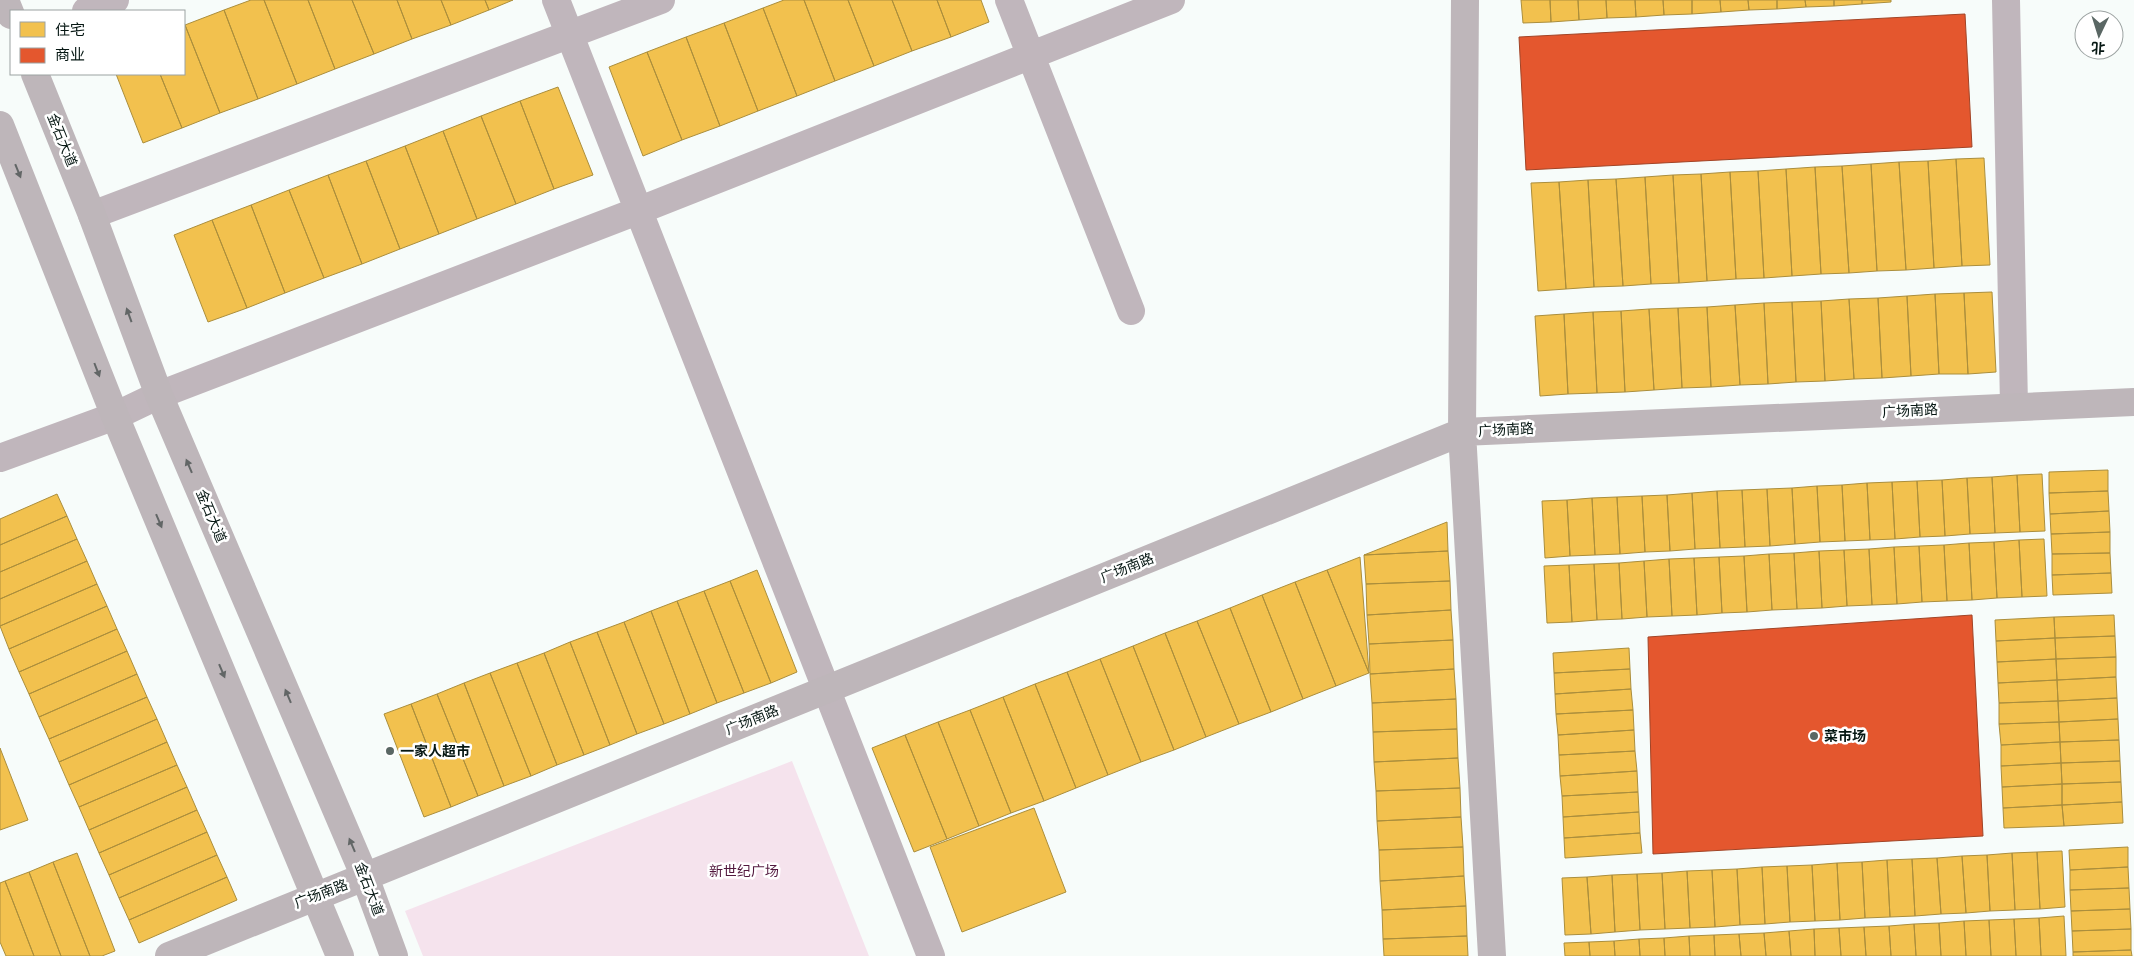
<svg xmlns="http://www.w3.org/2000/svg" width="2134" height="956" font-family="Rubik,'Noto Sans SC',sans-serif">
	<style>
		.green { fill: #f5e3ed }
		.homes { fill: #f2c14e; stroke: #ab8e3c }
		.shops { fill: #e4572e; stroke: #a14426 }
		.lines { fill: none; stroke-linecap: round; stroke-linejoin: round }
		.street { stroke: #c0b6bc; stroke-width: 28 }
		.secondary { stroke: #beb6ba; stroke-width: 28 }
		.oneway { fill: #626666 }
		.poi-dot { fill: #5a6764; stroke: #fff; stroke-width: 2 }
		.labels { text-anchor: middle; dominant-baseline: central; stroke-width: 5; stroke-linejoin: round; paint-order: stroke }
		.street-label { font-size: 14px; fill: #061713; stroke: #fff }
		.poi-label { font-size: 14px; font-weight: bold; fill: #061713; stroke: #fff; text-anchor: start }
		.park-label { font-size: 14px; fill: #52183e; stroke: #fff }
	</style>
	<rect width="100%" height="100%" fill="#f7fcfa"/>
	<path class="green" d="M792,761L869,956H423L405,911Z"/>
	<path class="homes" d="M251,0H264L297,84L258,99L224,10Z
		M264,0H308L335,69L297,84Z
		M308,0H352L374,54L335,69Z
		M352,0H397L412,39L374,54Z
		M397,0H441L451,25L412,39Z
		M441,0H485L489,10L451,25Z
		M485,0H513L489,10Z
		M784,0H804L835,81L797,96L763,8Z
		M804,0H848L874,66L835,81Z
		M848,0H892L912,51L874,66Z
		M892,0H937L951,37L912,51Z
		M937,0H981L989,22L951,37Z
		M1521,0H1550L1551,22L1523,23Z
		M1550,0H1578L1579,20L1551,22Z
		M1578,0H1606L1607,18L1579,20Z
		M1606,0H1635L1636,17L1607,18Z
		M1635,0H1663L1664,15L1636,17Z
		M1663,0H1692V14L1664,15Z
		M1692,0H1720L1721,12L1692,14Z
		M1720,0H1748L1749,10L1721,12Z
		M1748,0H1777V9L1749,10Z
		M1777,0H1805L1806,7L1777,9Z
		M1805,0H1834V6L1806,7Z
		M1834,0H1862V4L1834,6Z
		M1862,0H1891V2L1862,4Z
		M763,8L797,96L758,111L724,23Z
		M224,10L258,99L220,113L185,25Z
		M724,23L758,111L720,126L686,37Z
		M185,25L220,113L182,128L160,74H184V26Z
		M686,37L720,126L682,140L647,52Z
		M647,52L682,140L643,156L609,67Z
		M116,74H160L182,128L143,143Z
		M558,87L593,175L554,189L520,101Z
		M520,101L554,189L516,204L481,116Z
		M481,116L516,204L477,219L443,131Z
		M443,131L477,219L439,234L405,146Z
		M405,146L439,234L400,249L366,161Z
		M1984,158L1990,265L1962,266L1956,159Z
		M1956,159L1962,266L1934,268L1928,161Z
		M366,161L400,249L362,264L328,175Z
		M1928,161L1934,268L1906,270L1899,162Z
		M1899,162L1906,270L1877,271L1871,164Z
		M1871,164L1877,271L1849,273L1842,166Z
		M1842,166L1849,273L1821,274L1815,167Z
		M1815,167L1821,274L1792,276L1786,169Z
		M1786,169L1792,276L1764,278L1758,171Z
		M1758,171L1764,278L1736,279L1730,172Z
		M1730,172L1736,279L1707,281L1701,174Z
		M1701,174L1707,281L1679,283L1673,175Z
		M328,175L362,264L324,278L289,190Z
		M1673,175L1679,283L1651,284L1645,177Z
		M1645,177L1651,284L1623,286L1616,179Z
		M1616,179L1623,286L1594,287L1588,180Z
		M1588,180L1594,287L1566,289L1559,182Z
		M1559,182L1566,289L1538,291L1531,183Z
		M289,190L324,278L285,293L251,205Z
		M251,205L285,293L247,308L212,220Z
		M212,220L247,308L208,322L174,235Z
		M1992,292L1996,372L1968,374L1964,293Z
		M1964,293L1968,374H1939L1935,294Z
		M1935,294L1939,374L1911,376L1907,296Z
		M1907,296L1911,376L1882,378L1878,298Z
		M1878,298L1882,378L1854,379L1849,299Z
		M1849,299L1854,379L1825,381L1821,301Z
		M1821,301L1825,381L1796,382L1792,302Z
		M1792,302L1796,382L1768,384L1764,303Z
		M1764,303L1768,384L1740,385L1735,305Z
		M1735,305L1740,385L1711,387L1707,307Z
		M1707,307L1711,387L1682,388L1678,308Z
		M1678,308L1682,388L1654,390L1649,309Z
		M1649,309L1654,390L1625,392L1621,311Z
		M1621,311L1625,392L1597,393L1593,312Z
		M1593,312L1597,393L1568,394L1564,314Z
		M1564,314L1568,394L1540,396L1535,316Z
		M2108,470V491L2049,493V472Z
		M2042,474L2045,531L2020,532L2017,475Z
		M2017,475L2020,532L1995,533L1992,477Z
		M1992,477L1995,533L1970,534L1967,478Z
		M1967,478L1970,534L1945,536L1942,480Z
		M1942,480L1945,536L1920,537L1917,481Z
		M1917,481L1920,537L1895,539L1892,482Z
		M1892,482L1895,539L1870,540L1867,483Z
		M1867,483L1870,540L1845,541L1842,485Z
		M1842,485L1845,541L1820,542L1817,486Z
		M1817,486L1820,542L1795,544L1792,488Z
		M1792,488L1795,544L1770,546L1767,489Z
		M1767,489L1770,546L1745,547L1742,490Z
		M1742,490L1745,547L1720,548L1717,491Z
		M1717,491L1720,548L1695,549L1692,493Z
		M2108,491L2109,511L2050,514L2049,493Z
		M1692,493L1695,549L1670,551L1667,495Z
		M57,494L67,516L0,545V519Z
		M1667,495L1670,551L1645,552L1642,496Z
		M1642,496L1645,552L1620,554L1617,497Z
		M1617,497L1620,554L1595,555L1592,498Z
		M1592,498L1595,555L1570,556L1567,500Z
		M1567,500L1570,556L1545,558L1542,501Z
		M2109,511L2110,532L2051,534L2050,514Z
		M67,516L77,539L0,572V545Z
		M1447,522L1448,551L1364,555Z
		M2110,532V553L2052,554L2051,534Z
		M77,539L87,561L0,599V572Z
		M2044,539L2047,596L2022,597L2019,540Z
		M2019,540L2022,597L1997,598L1994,542Z
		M1994,542L1997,598L1972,600L1969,543Z
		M1969,543L1972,600L1947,601L1944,545Z
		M1944,545L1947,601L1922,602L1919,546Z
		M1919,546L1922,602L1897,604L1894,547Z
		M1894,547L1897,604L1872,605L1869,549Z
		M1869,549L1872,605L1847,606L1844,550Z
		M1844,550L1847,606L1822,608L1819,551Z
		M1448,551L1450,581L1366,584L1364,555Z
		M1819,551L1822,608L1797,609L1794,553Z
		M1794,553L1797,609L1772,610L1769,554Z
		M2110,553L2111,573L2052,575V554Z
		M1769,554L1772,610L1747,612L1744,556Z
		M1744,556L1747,612L1722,613L1719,557Z
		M1360,557L1369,673L1327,570Z
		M1719,557L1722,613L1697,615L1694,558Z
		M1694,558L1697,615L1672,616L1669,559Z
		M1669,559L1672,616L1647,617L1644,561Z
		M87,561L97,584L0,626V599Z
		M1644,561L1647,617L1622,619L1619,563Z
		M1619,563L1622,619L1597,620L1594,564Z
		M1594,564L1597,620L1572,622L1569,565Z
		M1569,565L1572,622L1547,623L1544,566Z
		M757,570L797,672L771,683L730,581Z
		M1327,570L1369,673L1336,686L1295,582Z
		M2111,573L2112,593L2053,595L2052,575Z
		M730,581L771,683L744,693L704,591Z
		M1450,581L1451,610L1367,615L1366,584Z
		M1295,582L1336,686L1303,699L1262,595Z
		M97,584L107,606L9,649L0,626Z
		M704,591L744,693L717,703L677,601Z
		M1262,595L1303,699L1271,712L1230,608Z
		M677,601L717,703L690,714L651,611Z
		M107,606L117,629L19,672L9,649Z
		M1230,608L1271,712L1239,724L1197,621Z
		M1451,610L1453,640L1369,644L1367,615Z
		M651,611L690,714L664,724L624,622Z
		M2114,615L2115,636L2055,638L2054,617Z
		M2054,617L2055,638L1996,641L1995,620Z
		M1197,621L1239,724L1206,737L1165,633Z
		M624,622L664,724L637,734L597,632Z
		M117,629L127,651L29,694L19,672Z
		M597,632L637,734L610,745L570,642Z
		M1165,633L1206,737L1174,750L1133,646Z
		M2115,636L2116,657L2056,659L2055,638Z
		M2055,638L2056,659L1997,662L1996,641Z
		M1453,640L1454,669L1370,674L1369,644Z
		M570,642L610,745L584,755L544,653Z
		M1133,646L1174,750L1141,762L1100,659Z
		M1629,648L1630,669L1554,673L1553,653Z
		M127,651L137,674L39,717L29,694Z
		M544,653L584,755L557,765L517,663Z
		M2116,657V677L2057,680L2056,659Z
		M1100,659L1141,762L1108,775L1067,672Z
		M2056,659L2057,680L1998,683L1997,662Z
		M517,663L557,765L531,776L490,673Z
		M1454,669L1456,699L1372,703L1370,674Z
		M1630,669L1631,689L1555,694L1554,673Z
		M1067,672L1108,775L1076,788L1035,684Z
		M490,673L531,776L504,786L464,683Z
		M137,674L147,697L49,739L39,717Z
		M2116,677L2117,698L2058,701L2057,680Z
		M2057,680L2058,701L1999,703L1998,683Z
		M464,683L504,786L478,796L437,694Z
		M1035,684L1076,788L1044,801L1003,697Z
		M1631,689L1633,710L1556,714L1555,694Z
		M437,694L478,796L451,807L411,704Z
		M147,697L157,719L59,762L49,739Z
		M1003,697L1044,801L1011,813L970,710Z
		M2117,698L2118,719L2059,722L2058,701Z
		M1456,699L1457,729L1373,732L1372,703Z
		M2058,701L2059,722L1999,724V703Z
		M411,704L451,807L424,817L384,714Z
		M970,710L1011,813L979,826L938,722Z
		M1633,710L1634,730L1558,735L1556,714Z
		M157,719L167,742L69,785L59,762Z
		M2118,719L2119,740L2060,742L2059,722Z
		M938,722L979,826L947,839L905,735Z
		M2059,722L2060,742L2001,745L1999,724Z
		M1457,729L1458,758L1374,762L1373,732Z
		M1634,730L1635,751L1559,755L1558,735Z
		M905,735L947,839L914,852L872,748Z
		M2119,740L2120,761L2061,763L2060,742Z
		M167,742L177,765L79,807L69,785Z
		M2060,742L2061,763L2001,766V745Z
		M0,748L28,820L0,830Z
		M1635,751L1637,771L1560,776L1559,755Z
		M1458,758L1460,788L1376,791L1374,762Z
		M2120,761L2121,782L2062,784L2061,763Z
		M2061,763L2062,784L2002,787L2001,766Z
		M177,765L187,787L89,830L79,807Z
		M1637,771L1638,792L1562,796L1560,776Z
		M2121,782L2122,802L2062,805V784Z
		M2062,784V805L2003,808L2002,787Z
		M187,787L197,810L99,853L89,830Z
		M1460,788L1461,817L1377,821L1376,791Z
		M1638,792L1639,812L1563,817L1562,796Z
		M2122,802L2123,823L2064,826L2062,805Z
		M2062,805L2064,826L2004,828L2003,808Z
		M1034,808L1066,892L962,932L930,847Z
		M197,810L207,832L109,875L99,853Z
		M1639,812L1640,833L1564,838L1563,817Z
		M1461,817L1463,847L1379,850L1377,821Z
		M207,832L217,855L119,898L109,875Z
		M1640,833L1642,853L1565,858L1564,838Z
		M1463,847L1464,876L1380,881L1379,850Z
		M2128,847V867L2070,870L2069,850Z
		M2062,851L2065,907L2040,909L2037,852Z
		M2037,852L2040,909L2015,910L2012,853Z
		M77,853L115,951L102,956H90L53,862Z
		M2012,853L2015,910L1990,911L1987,855Z
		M217,855L227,877L129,920L119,898Z
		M1987,855L1990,911L1966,913L1962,856Z
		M1962,856L1966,913L1941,914L1937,858Z
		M1937,858L1941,914L1915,916L1912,859Z
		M1912,859L1915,916L1890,917L1887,860Z
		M1887,860L1890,917L1865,918L1862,862Z
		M53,862L90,956H61L29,872Z
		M1862,862L1865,918L1840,920L1837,863Z
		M1837,863L1840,920L1815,921L1812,865Z
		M1812,865L1815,921L1790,922L1787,866Z
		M1787,866L1790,922L1765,924L1762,867Z
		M1762,867L1765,924L1740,925L1737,869Z
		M2128,867L2129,888L2070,890V870Z
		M1737,869L1740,925L1715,927L1712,870Z
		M1712,870L1715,927L1690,928L1687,871Z
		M1687,871L1690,928L1665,929L1662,873Z
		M29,872L61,956H34L5,881Z
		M1662,873L1665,929L1640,930L1637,874Z
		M1637,874L1640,930L1615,932L1612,875Z
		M1612,875L1615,932L1591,934L1587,877Z
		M1464,876L1466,906L1382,910L1380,881Z
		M227,877L237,900L139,943L129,920Z
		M1587,877L1591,934L1565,935L1562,878Z
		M5,881L34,956H6L0,942V883Z
		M2129,888L2130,909L2071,911L2070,890Z
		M1466,906L1467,936L1383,939L1382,910Z
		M2130,909L2131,929L2072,931L2071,911Z
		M2064,916L2066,956H2041L2039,918Z
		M2039,918L2041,956H2016L2014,919Z
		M2014,919L2016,956H1991L1989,920Z
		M1989,920L1991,956H1966L1964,921Z
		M1964,921L1966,956H1941L1939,923Z
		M1939,923L1941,956H1916L1914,924Z
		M1914,924L1916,956H1891L1889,926Z
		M1889,926L1891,956H1866L1864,927Z
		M1864,927L1866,956H1841L1839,928Z
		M1839,928L1841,956H1815L1814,929Z
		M1814,929L1815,956H1791L1789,931Z
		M2131,929V950L2073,952L2072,931Z
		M1789,931L1791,956H1766L1764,933Z
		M1764,933L1766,956H1741L1739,934Z
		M1739,934L1741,956H1715L1714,935Z
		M1714,935L1715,956H1690L1689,936Z
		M1467,936L1468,956H1384L1383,939Z
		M1689,936L1690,956H1665L1664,938Z
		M1664,938L1665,956H1640L1639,939Z
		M1639,939L1640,956H1615L1614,941Z
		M1614,941L1615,956H1590L1589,942Z
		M1589,942L1590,956H1565L1564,943Z
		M2131,950L2132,956H2073V952Z"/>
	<path class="shops" d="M1965,14L1972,147L1526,170L1519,37Z
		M1972,615L1983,836L1653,854L1648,637Z"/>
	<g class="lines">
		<path class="street" d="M556,0L931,956
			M1009,0L1131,311
			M2006,0L2014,406
			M86,11L115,0
			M92,215L661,0
			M0,458L115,416L159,395L640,210L1171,0"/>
		<path class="secondary" d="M5,0L11,15
			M1465,0L1462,432L1492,956
			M35,74L92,215L159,395L365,877L394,956
			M0,125L115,416L340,956
			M169,956L1462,432L2134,402"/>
	</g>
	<defs><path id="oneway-solid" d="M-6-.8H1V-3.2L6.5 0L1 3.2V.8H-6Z" transform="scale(1.25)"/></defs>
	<g class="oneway">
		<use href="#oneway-solid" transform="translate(18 171) rotate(68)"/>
		<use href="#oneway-solid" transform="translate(129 315) rotate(-110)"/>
		<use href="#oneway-solid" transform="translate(97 370) rotate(69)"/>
		<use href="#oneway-solid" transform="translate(189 466) rotate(-113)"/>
		<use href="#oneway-solid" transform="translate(159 521) rotate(67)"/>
		<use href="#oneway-solid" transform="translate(222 671) rotate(67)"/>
		<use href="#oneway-solid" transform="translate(288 696) rotate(-113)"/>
		<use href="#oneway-solid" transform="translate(352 845) rotate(-113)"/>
	</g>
	<g class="poi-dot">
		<circle cx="1814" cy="736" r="5"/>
		<circle cx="390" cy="751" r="5"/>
	</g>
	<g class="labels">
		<g class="street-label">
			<text transform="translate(62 140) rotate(68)">金石大道</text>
			<text transform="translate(1910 411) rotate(-3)">广场南路</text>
			<text transform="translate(1506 430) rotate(-3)">广场南路</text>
			<text transform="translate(211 516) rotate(67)">金石大道</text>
			<text transform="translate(1127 568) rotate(-22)">广场南路</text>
			<text transform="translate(752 720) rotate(-22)">广场南路</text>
			<text transform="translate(369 889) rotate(69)">金石大道</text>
			<text transform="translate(321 894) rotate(-21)">广场南路</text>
		</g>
		<g class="poi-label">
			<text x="1824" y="736">菜市场</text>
			<text x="400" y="751">一家人超市</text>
		</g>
		<g class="park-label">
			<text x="744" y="871">新世纪广场</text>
		</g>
	</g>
	<rect x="10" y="10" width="175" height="65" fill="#ffffff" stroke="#9ba2a1"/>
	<rect x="20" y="22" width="25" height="15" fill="#f2c14e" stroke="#9ba2a1"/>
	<text x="55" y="35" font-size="15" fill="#061713">住宅</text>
	<rect x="20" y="48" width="25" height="15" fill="#e4572e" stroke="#9ba2a1"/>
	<text x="55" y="60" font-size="15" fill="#061713">商业</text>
	<g transform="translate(2099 35) rotate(184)"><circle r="24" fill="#ffffff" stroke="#9ba2a1"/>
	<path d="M0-4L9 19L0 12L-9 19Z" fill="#5a6764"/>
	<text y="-8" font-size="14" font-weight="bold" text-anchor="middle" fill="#061713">北</text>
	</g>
</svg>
